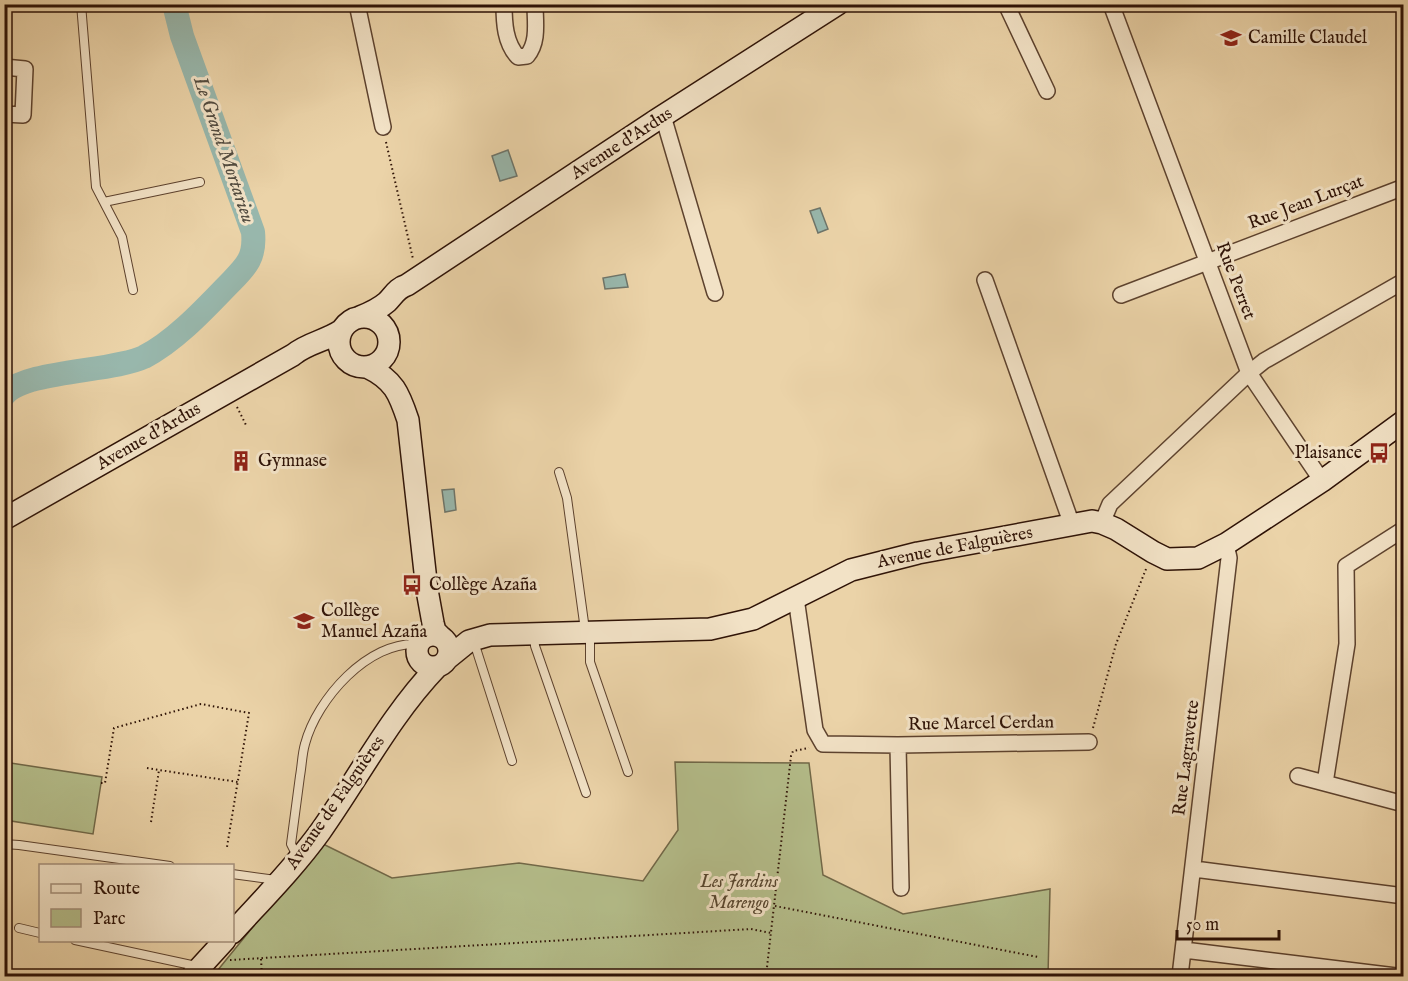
<svg xmlns="http://www.w3.org/2000/svg" width="1408" height="981" font-family="'IM FELL English',serif">
	<style>
		.green { fill: #b4bd8a; stroke: #716848; stroke-width: 1.5 }
		.water { fill: #98b7ac; stroke: #6e756a; stroke-width: 1.5 }
		.lines { fill: none; stroke-linecap: round; stroke-linejoin: round }
		.river { stroke: #98b7ac; stroke-width: 24 }
		.lane-casing { stroke: #5d422e; stroke-width: 10 }
		.street-casing { stroke: #5d422e; stroke-width: 18 }
		.secondary-casing { stroke: #2e1206; stroke-width: 24 }
		.path { stroke: #2e1206; stroke-width: 2; stroke-dasharray: 1.5 3; stroke-linecap: butt }
		.lane { stroke: #f2e2c6; stroke-width: 8 }
		.street { stroke: #f2e2c6; stroke-width: 15 }
		.secondary { stroke: #f2e2c6; stroke-width: 21 }
		.labels { text-anchor: middle; dominant-baseline: central; stroke-width: 6; stroke-linejoin: round; paint-order: stroke }
		.poi-label { font-size: 18px; fill: #2e1206; stroke: #f2e2c6; text-anchor: start }
		.street-label { font-size: 18px; fill: #2e1206; stroke: #f2e2c6 }
		.park-label { font-size: 18px; font-style: italic; fill: #56452e; stroke: #f2e2c6 }
		.water-label { font-size: 20px; font-style: italic; fill: #534c40; stroke: #f2e2c6 }
	</style>
	<rect width="100%" height="100%" fill="#ebd3a8"/>
	<filter id="stains"><feTurbulence type="fractalNoise" baseFrequency=".00333" numOctaves="4"/><feColorMatrix values="0 0 0 0 .2 0 0 0 0 .09 0 0 0 0 .02 0 0 0 .5 -.17"/></filter>
	<radialGradient id="worn" r=".72"><stop offset=".6" stop-color="#630" stop-opacity="0"/><stop offset="1" stop-color="#630" stop-opacity=".3"/></radialGradient>
	<path class="green" d="M4,762L102,777L93,834L5,820Z
		M675,762L809,763L823,875L903,914L1050,889L1048,976H652L634,973L633,976H213L321,843L392,878L519,863L643,881L678,830Z"/>
	<path class="water" d="M508,150L517,176L500,181L492,156Z
		M820,208L828,229L818,233L810,211Z
		M625,274L628,287L605,289L603,278Z
		M454,489L456,510L445,512L442,490Z"/>
	<g class="lines">
		<path class="river" d="M4,395C24,370 112,372 144,357C173,342 201,313 224,289C243,269 256,261 253,232L182,36L174,4"/>
		<g class="lane-casing">
			<path id="lane" d="M81,4L96,187L122,237L133,290
				M104,202L200,182
				M559,472L567,498L585,630
				M590,633V662L628,772
				M534,635L535,646L586,793
				M474,642L512,761
				M4,844L19,845L170,866
				M298,858L291,844C294,821 297,798 300,776C302,765 302,754 305,744C317,699 368,641 418,644
				M232,874L276,880
				M19,928L40,933
				M75,940L196,966"/>
		</g>
		<g class="street-casing">
			<path id="street" d="M357,4L383,127
				M504,4C504,23 505,43 518,57L527,56C539,42 535,22 535,4
				M1006,4L1047,91
				M4,67L25,69L23,115L4,114
				M663,116L715,293
				M985,280L1072,525
				M1121,295L1404,187
				M1322,481L1249,373L1264,361L1404,281
				M1102,523L1110,504L1249,373L1111,4
				M796,598L815,730L823,744L898,745L1089,742
				M898,745L901,888
				M1298,776L1404,804
				M1325,783L1347,644L1346,566L1404,529
				M1194,869L1404,896
				M1184,950L1396,976
				M1180,976L1229,558L1226,544"/>
		</g>
		<g class="secondary-casing">
			<path id="secondary" d="M360,317C370,313 379,309 387,302C394,295 397,288 407,285L658,119L838,4
				M339 342a25 25 0 1 1 50 0a25 25 0 1 1-50 0Z
				M367,367C394,380 399,393 408,420L427,590L433,623L435,631L440,636
				M4,519L293,355C307,343 326,341 342,330
				M417 651a16 16 0 1 1 32 0a16 16 0 1 1-32 0Z
				M448,658L469,641L490,635L710,629L753,619L851,570L918,553L1092,521L1102,523L1116,529L1153,552L1167,559L1198,558L1226,544L1322,481L1404,421
				M232,933C262,900 294,868 320,832C359,777 390,716 437,667
				M192,976L225,940"/>
		</g>
		<path class="path" d="M386,142L413,259
			M237,407L246,425
			M1093,728L1116,644L1146,569
			M147,768L159,770
			M101,783H105L114,728L201,704L249,713L227,847
			M151,822L159,770L238,782
			M775,906L1038,957
			M261,959L262,976
			M230,960L751,929L771,933
			M766,976L791,756L793,751L809,748"/>
		<use href="#lane" class="lane"/>
		<use href="#street" class="street"/>
		<use href="#secondary" class="secondary"/>
	</g>
	<defs>
		<g id="school-bare" transform="scale(1.62)"><path d="M0-5L7-2L0 1L-7-2ZM-4 1L0 2.5L4 1V4Q0 6-4 4Z" fill="#8f2418" stroke="#f2e2c6" stroke-width="2.5" paint-order="stroke"/></g>
		<g id="bus-bare" transform="scale(1.62)"><path d="M-5-6H5V4H4V6H2V4H-2V6H-4V4H-5ZM-3.5-4V0h7V-4ZM-3.5 1.2v1.5H-2V1.2ZM2 1.2v1.5H3.5V1.2Z" fill="#8f2418" stroke="#f2e2c6" stroke-width="2.5" paint-order="stroke"/></g>
		<g id="building-bare" transform="scale(1.62)"><path d="M-4-6H4V6H1V3H-1V6H-4ZM-2.5-4.3h1.7v1.8h-1.7ZM.8-4.3h1.7v1.8H.8ZM-2.5-1h1.7V.8h-1.7ZM.8-1h1.7V.8H.8Z" fill="#8f2418" stroke="#f2e2c6" stroke-width="2.5" paint-order="stroke"/></g>
	</defs>
	<g fill-rule="evenodd">
		<use href="#school-bare" x="1231" y="38"/>
		<use href="#bus-bare" x="1379" y="453"/>
		<use href="#building-bare" x="241" y="461"/>
		<use href="#bus-bare" x="412" y="585"/>
		<use href="#school-bare" x="304" y="621"/>
	</g>
	<g class="labels">
		<g class="poi-label">
			<text x="1248" y="38">Camille Claudel</text>
			<text x="1362" y="453" text-anchor="end">Plaisance</text>
			<text x="258" y="461">Gymnase</text>
			<text x="429" y="585">Collège Azaña</text>
			<text x="321" y="611">Collège<tspan x="321" dy="21">Manuel Azaña</tspan></text>
		</g>
		<g class="street-label">
			<text transform="translate(622 144) rotate(-33)">Avenue d'Ardus</text>
			<text transform="translate(1306 203) rotate(-21)">Rue Jean Lurçat</text>
			<text transform="translate(1235 281) rotate(69)">Rue Perret</text>
			<text transform="translate(149 437) rotate(-30)">Avenue d'Ardus</text>
			<text transform="translate(955 548) rotate(-11)">Avenue de Falguières</text>
			<text transform="translate(981 724) rotate(-1)">Rue Marcel Cerdan</text>
			<text transform="translate(1187 758) rotate(-83)">Rue Lagravette</text>
			<text transform="translate(336 803) rotate(-55)">Avenue de Falguières</text>
		</g>
		<g class="park-label">
			<text x="739" y="882">Les Jardins<tspan x="739" dy="21">Marengo</tspan></text>
		</g>
		<g class="water-label">
			<text transform="translate(224 150) rotate(71)">Le Grand Mortarieu</text>
		</g>
	</g>
	<rect width="1408" height="981" fill="none" stroke="#ebd3a8" stroke-width="24"/>
	<rect x="6" y="6" width="1396" height="969" fill="none" stroke="#2e1206" stroke-width="3"/>
	<rect x="12" y="12" width="1384" height="957" fill="none" stroke="#2e1206" stroke-width="1.5"/>
	<rect x="39" y="864" width="195" height="78" fill="#f2e2c6" stroke="#a48f79" stroke-width="1.5"/>
	<rect x="51" y="884" width="30" height="9" fill="#f2e2c6" stroke="#a48f79" stroke-width="1.5"/>
	<text x="93" y="894" font-size="18" fill="#2e1206">Route</text>
	<rect x="51" y="909" width="30" height="18" fill="#b4bd8a" stroke="#a48f79" stroke-width="1.5"/>
	<text x="93" y="924" font-size="18" fill="#2e1206">Parc</text>
	<path d="M1177 930v9h102v-9" fill="none" stroke="#2e1206" stroke-width="3"/>
	<text x="1186" y="930" font-size="18" fill="#2e1206" stroke="#f2e2c6" stroke-width="4.5" paint-order="stroke">50 m</text>
	<rect width="100%" height="100%" filter="url(#stains)"/>
	<rect width="100%" height="100%" fill="url(#worn)"/>
</svg>
